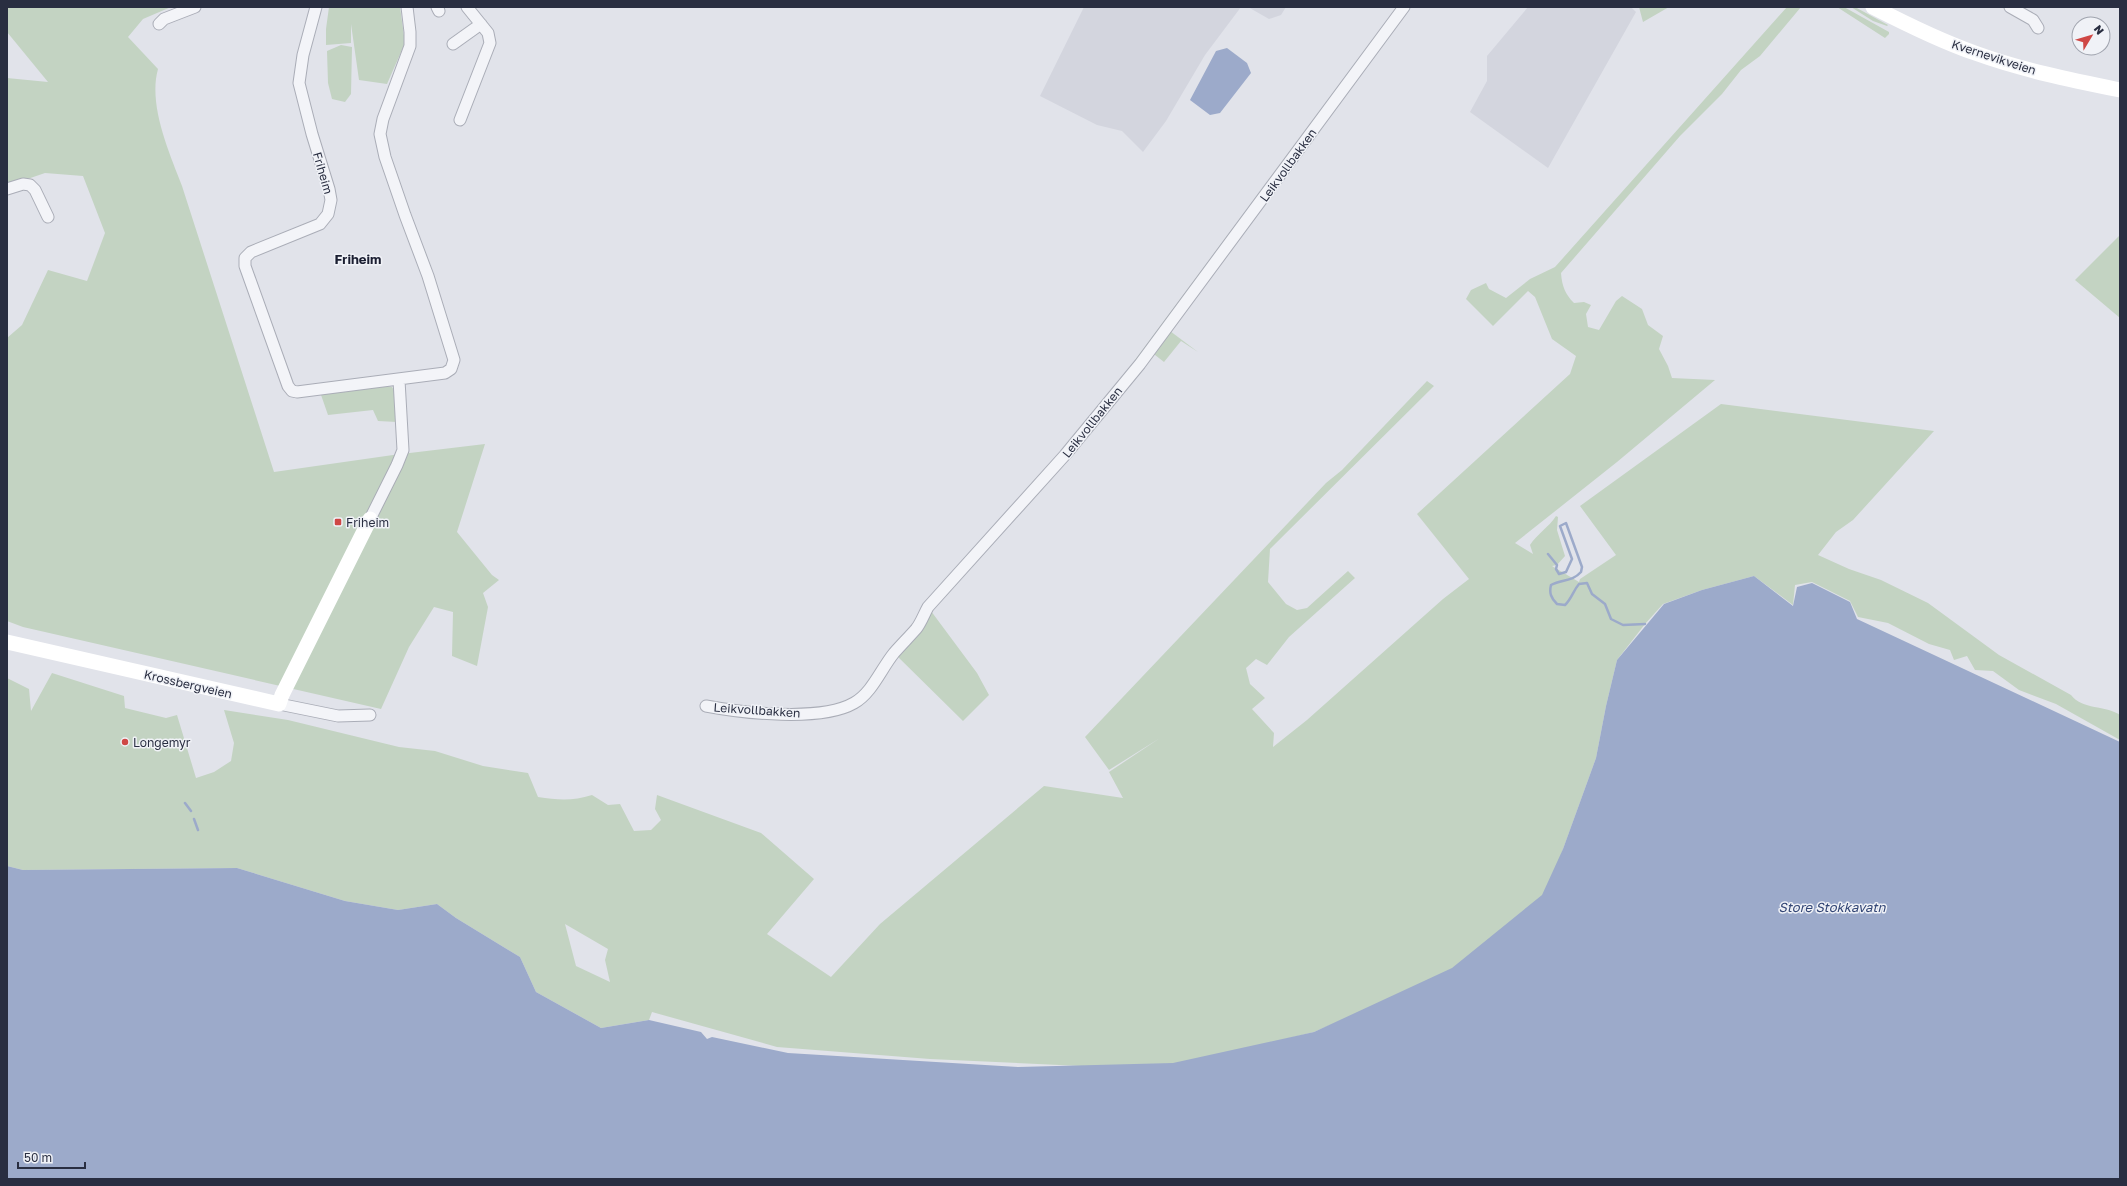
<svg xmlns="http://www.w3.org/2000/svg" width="2127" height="1186" font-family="'Golos Text',sans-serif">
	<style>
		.built { fill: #d3d5de }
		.green { fill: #c3d3c2; fill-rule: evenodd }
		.water { fill: #9caaca }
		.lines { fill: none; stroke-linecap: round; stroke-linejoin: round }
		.stream { stroke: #9caaca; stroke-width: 2.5 }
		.street-casing { stroke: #aaadb7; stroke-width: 13 }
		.street { stroke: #f3f4f8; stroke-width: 11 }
		.secondary { stroke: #fff; stroke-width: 15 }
		.poi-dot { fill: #cf4745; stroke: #f0f2f7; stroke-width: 1.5 }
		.labels { text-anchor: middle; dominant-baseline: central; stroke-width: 3; stroke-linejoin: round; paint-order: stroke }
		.street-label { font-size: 12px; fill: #292e41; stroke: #f0f2f7 }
		.poi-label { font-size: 12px; fill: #292e41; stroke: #f0f2f7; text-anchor: start }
		.neighbourhood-label { font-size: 13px; font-weight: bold; fill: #1b1f32; stroke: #f0f2f7 }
		.water-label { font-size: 13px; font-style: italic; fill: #334675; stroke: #f0f2f7 }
	</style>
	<rect width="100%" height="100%" fill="#e1e3ea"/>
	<path class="built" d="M1084,7H1241L1205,55L1166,121L1143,152L1122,131L1097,125L1040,96Z
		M1248,7H1286L1281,15L1269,19Z
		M1528,7H1631L1636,12L1548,168L1470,112L1487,81V56Z"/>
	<path class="green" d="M7,7H171L143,19L128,37L158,69C148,105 169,152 182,186L274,472L393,455L485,444L457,532L492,575L499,580L483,593L488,607L477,666L452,656L453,612L434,607L409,647L381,709L23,627L7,621V338L22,325L48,270L87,281L105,233L83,176L45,173L7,186V78L48,82L7,32Z
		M329,7H400L405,43L387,84L359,80L351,24V43L326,45V29Z
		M1397,7H1404L1166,328L1198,352L1181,341L1164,362L1150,351L1139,364L1135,360Z
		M1639,7H1669L1643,22Z
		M1787,7H1801L1760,56L1741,70L1722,94L1680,136L1561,273C1562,286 1565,294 1574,303L1584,302L1591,305L1586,314L1588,327L1599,330L1616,301L1622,296L1642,309L1648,325L1663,336L1659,349L1668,366L1672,378L1715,380L1617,462L1515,543L1533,554L1530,545C1537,534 1549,527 1556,516L1558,517L1557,530L1565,556L1557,565L1552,566L1579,582L1580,579L1616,555L1580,506L1721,404L1934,431L1853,520L1836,532L1818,555L1849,569L1881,580L1928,603L1999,655L2071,695C2082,710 2106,705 2120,715V740L2056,704L2019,690L1993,671L1975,670L1967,656L1954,660L1950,650L1929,644L1888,623L1858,617L1850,601L1812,582L1795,585L1793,605L1754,576L1702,590L1663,604L1645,624L1617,660L1606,706L1596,758L1545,899L1453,972L1314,1032L1165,1068L1103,1067L930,1059L777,1047L652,1012L649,1020L601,1028L536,992L520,957L456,918L437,904L398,910L345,901L237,868L23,870L7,866V678L29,689L31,711L52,673L124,696L125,708L166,718L177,715L196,778L214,772L231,761L234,743L224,710L288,720L399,747L435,751L483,766L528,773L538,797C558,800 573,801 592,795L608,805L620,804L634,831L651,830L661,820L655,809L657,795L761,833L814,879L767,934L831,977L880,924L1044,786L1123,798L1109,772L1160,738L1109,770L1085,737L1326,483L1342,470L1427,381L1434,386L1270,549L1268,582L1286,604L1297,610L1307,608L1348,571L1355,578L1289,637L1267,665L1256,659L1246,668L1250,684L1265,698L1252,709L1274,733L1273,747L1307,720L1443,599L1469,579L1417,514L1570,374L1576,356L1552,339L1535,297L1528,291L1493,326L1466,299L1471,290L1486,283L1489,289L1506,298L1530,279L1555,267ZM565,924L608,949L605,960L610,982L576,966Z
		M1837,7H1844L1889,32V34L1885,38Z
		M1851,7H1855L1888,25L1887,26L1873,21Z
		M341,45L352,47L351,94L345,102L332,99L328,83L327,51Z
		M2120,235V318L2075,280Z
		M386,386L392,387L395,392L397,422L378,421L373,410L328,415L320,392Z
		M928,607L977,673L989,695L963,721L894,653Z"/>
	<path class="water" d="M1227,48L1247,63L1251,73L1220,113L1210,115L1190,100L1216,51Z
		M1754,576L1793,606L1797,587L1812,583L1850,602L1857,619L2120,742V1179H7V866L23,870L237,868L345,901L398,910L437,904L456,918L520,957L536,992L601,1028L649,1020L701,1032L707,1039L712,1037L788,1053L1018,1067L1173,1063L1314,1032L1452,968L1542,895L1563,849L1596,758L1606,706L1617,660L1664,604L1702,590Z"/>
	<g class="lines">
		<path class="stream" d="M1548,554L1557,565L1556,569L1559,574L1566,572L1572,559L1560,526L1566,523L1582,567L1581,572C1572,582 1562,579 1551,585C1549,593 1551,598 1557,604L1565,605C1572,598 1573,591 1579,584L1587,583L1592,594L1605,604L1611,619L1623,625L1645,624
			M185,803L191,811
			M194,819L198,830"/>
		<g class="street-casing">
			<path id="street" d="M316,7L303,55L299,83L312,134L329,189L331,200L328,214L320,224L251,252L245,258V266L288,386L292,391L297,392L445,373L451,369L454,360L428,276L405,215L385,157L380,134L383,119L410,46V32L407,7
				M437,7L439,11
				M2010,7L2033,20L2038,28
				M159,24L164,19L195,7
				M453,44L481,24
				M460,120L490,43L488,33L467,7
				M7,189L23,184L30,185L35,190L48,217
				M370,519L397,465L403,450L399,380
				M279,704L338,716L370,715
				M706,706C743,713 821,722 854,703C872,693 881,669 894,653C901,645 909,637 916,629C921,623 924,614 928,607L1065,455L1140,364L1404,7"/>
		</g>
		<use href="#street" class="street"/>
		<path class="secondary" d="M1873,7C1906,24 1940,41 1975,53C2022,70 2071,80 2120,90
			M7,642L279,704L282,695L370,519"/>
	</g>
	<g class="poi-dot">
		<rect x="334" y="518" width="8" height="8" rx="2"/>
		<circle cx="125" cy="742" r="4"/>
	</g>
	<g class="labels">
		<g class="street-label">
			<text transform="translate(1994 57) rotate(18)">Kvernevikveien</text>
			<text transform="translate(1288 165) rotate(-54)">Leikvollbakken</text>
			<text transform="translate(323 173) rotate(74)">Friheim</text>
			<text transform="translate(1092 422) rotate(-51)">Leikvollbakken</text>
			<text transform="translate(188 684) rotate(13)">Krossbergveien</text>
			<text transform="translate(757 710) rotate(4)">Leikvollbakken</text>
		</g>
		<g class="poi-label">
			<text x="346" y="522">Friheim</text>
			<text x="133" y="742">Longemyr</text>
		</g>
		<g class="neighbourhood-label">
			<text x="358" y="259">Friheim</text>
		</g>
		<g class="water-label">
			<text x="1832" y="907">Store Stokkavatn</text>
		</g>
	</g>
	<rect width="2127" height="1186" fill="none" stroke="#292e41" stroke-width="16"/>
	<g transform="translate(2091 36) rotate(52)"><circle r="19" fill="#f0f2f7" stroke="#a0a4ae"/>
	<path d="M0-3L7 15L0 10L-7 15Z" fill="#cf4745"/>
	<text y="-6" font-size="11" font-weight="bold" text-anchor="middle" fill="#292e41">N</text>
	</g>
	<path d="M18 1162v6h67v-6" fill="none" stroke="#292e41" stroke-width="2"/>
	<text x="24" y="1162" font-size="12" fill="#292e41" stroke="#f0f2f7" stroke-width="3" paint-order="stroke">50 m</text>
</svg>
